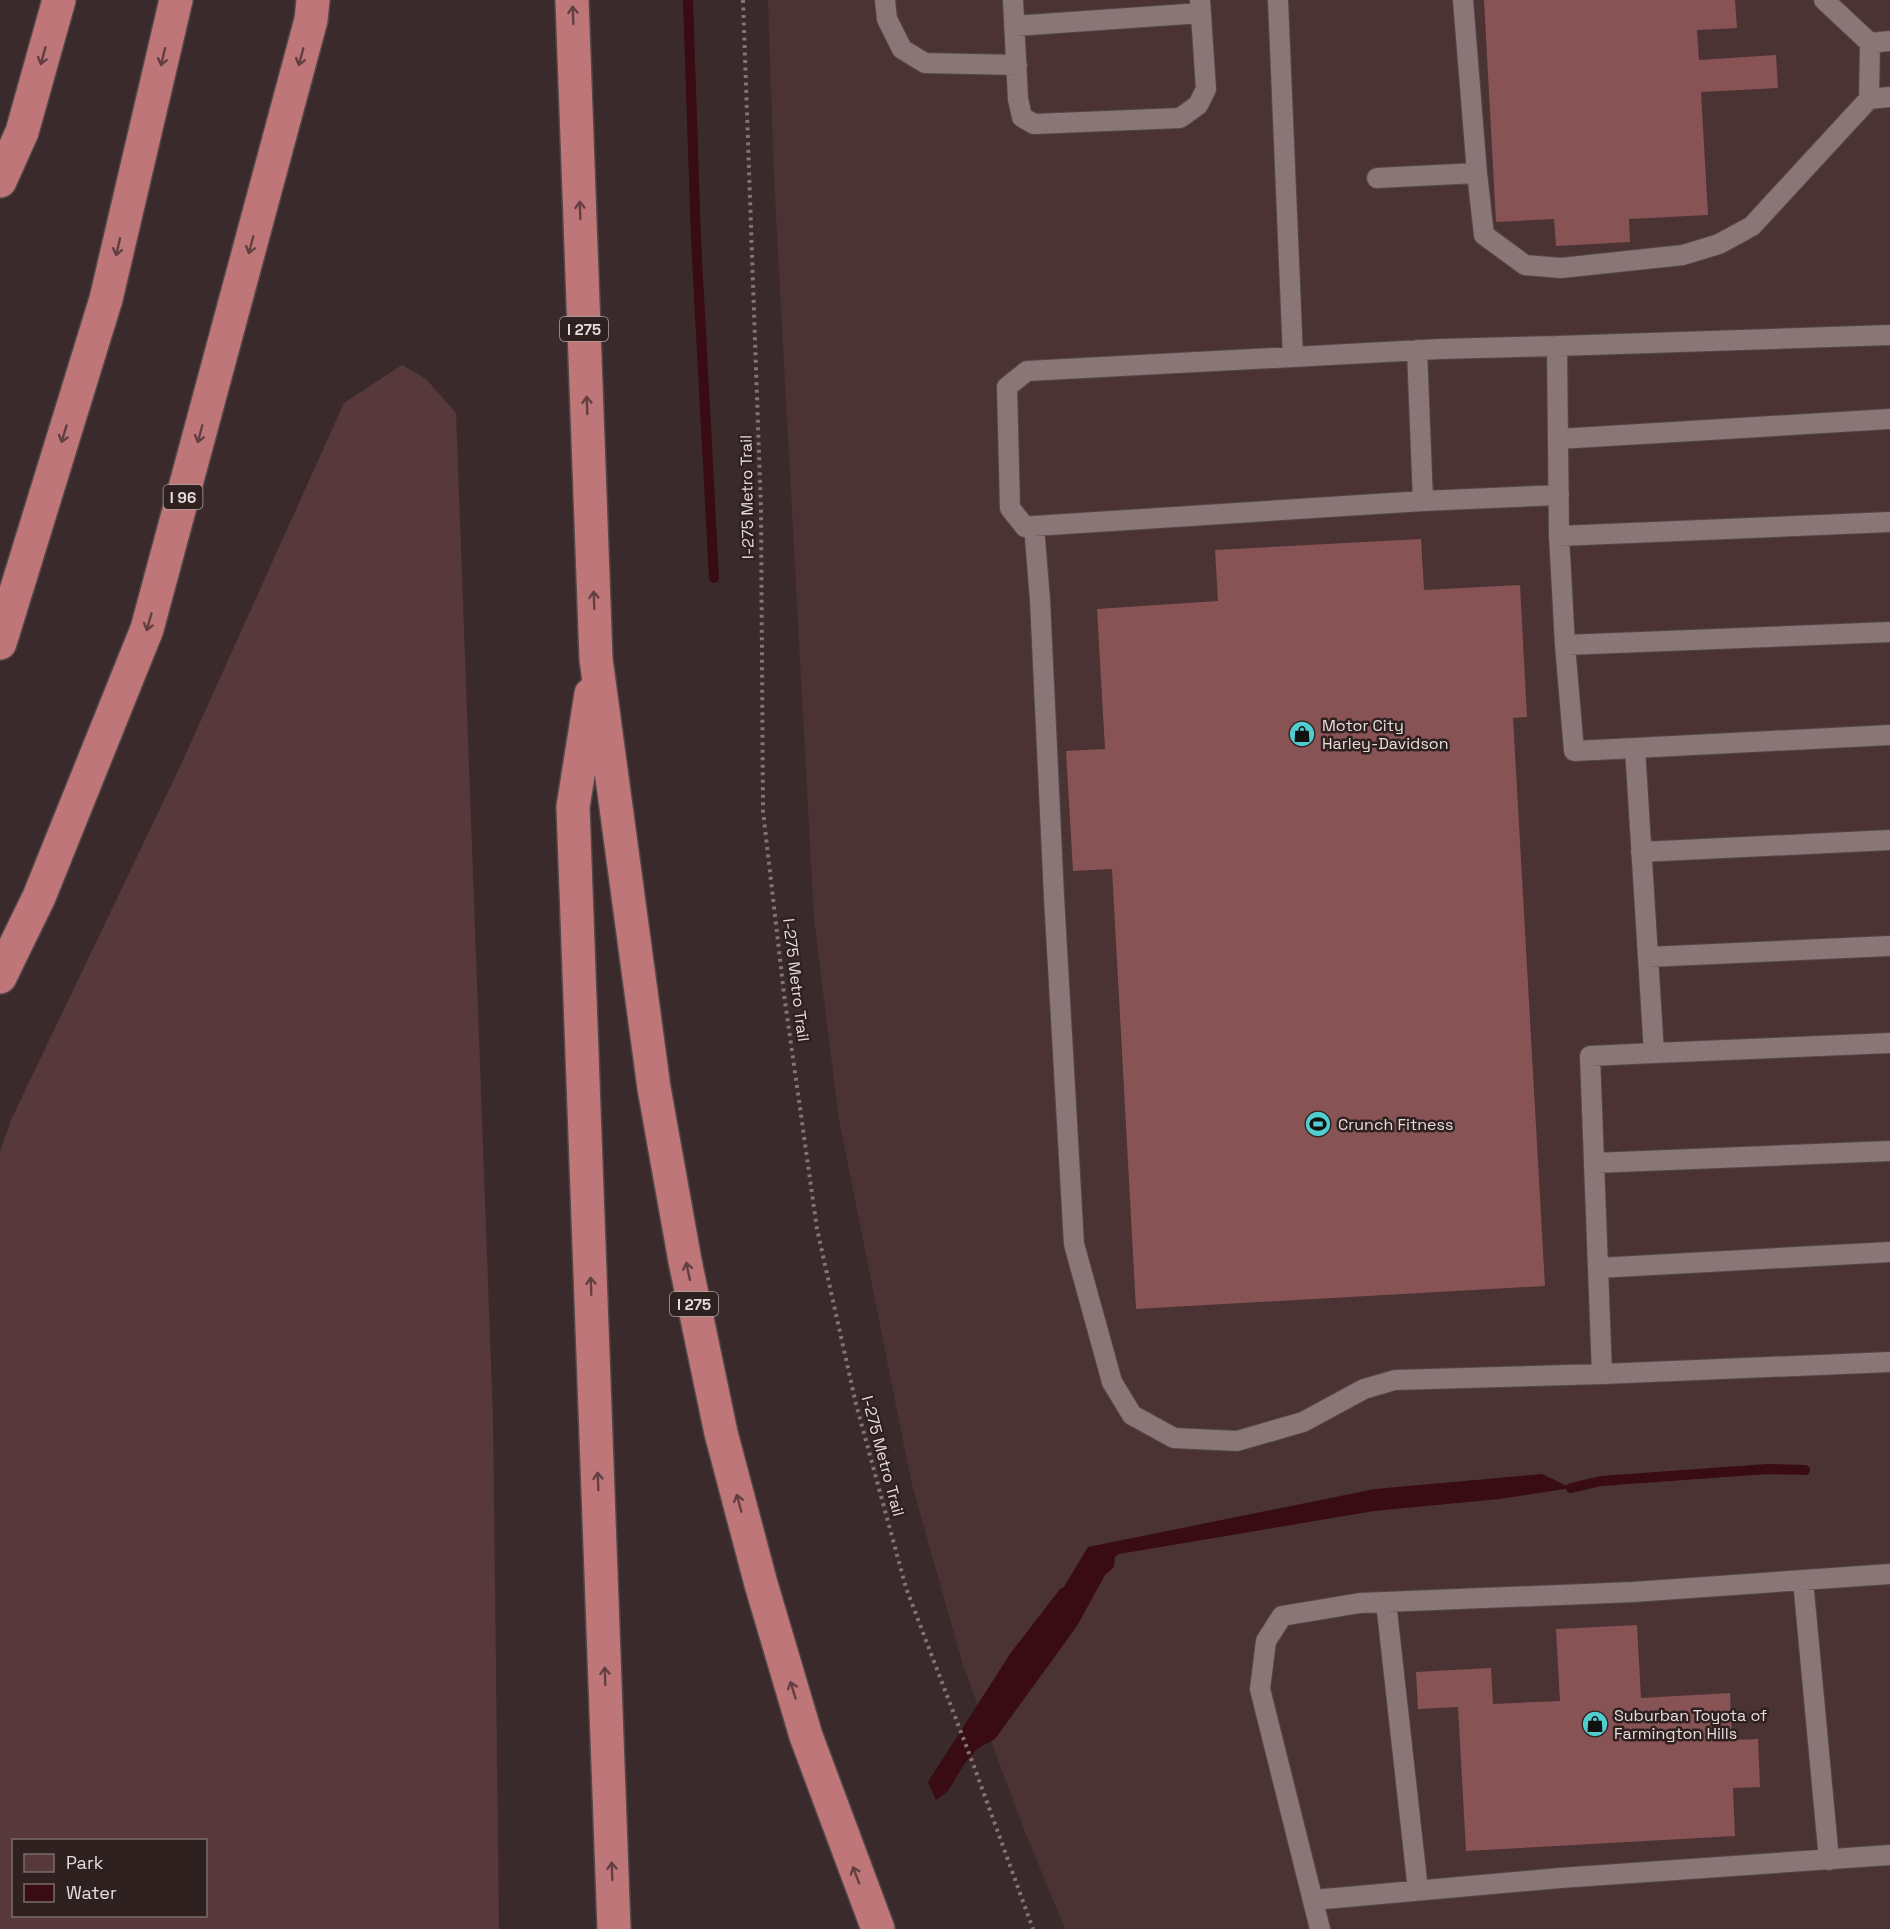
<svg xmlns="http://www.w3.org/2000/svg" width="1890" height="1929" font-family="'Space Grotesk',sans-serif">
	<style>
		.built { fill: #4b3334 }
		.green { fill: #58393b; fill-rule: evenodd }
		.water { fill: #390b12 }
		.lines { fill: none; stroke-linecap: round; stroke-linejoin: round }
		.stream { stroke: #390b12; stroke-width: 10 }
		.building { fill: #885355 }
		.service-casing { stroke: #544747; stroke-width: 22 }
		.motorway-casing { stroke: #544747; stroke-width: 36 }
		.path { stroke: #837575; stroke-width: 4; stroke-dasharray: 3 4.5; stroke-linecap: butt }
		.service { stroke: #8a7676; stroke-width: 20 }
		.motorway { stroke: #be7679; stroke-width: 33 }
		.oneway { stroke: #623f40 }
		.labels { text-anchor: middle; dominant-baseline: central; stroke-width: 5; stroke-linejoin: round; paint-order: stroke }
		.shield { fill: #302121; stroke: #b0a4a4; stroke-width: 1.5 }
		.shield-label { font-size: 15px; font-weight: bold; fill: #e7dcdc }
		.street-label { font-size: 16px; fill: #e7dcdc; stroke: #302121 }
		.poi-label { font-size: 16px; fill: #e7dcdc; stroke: #302121; text-anchor: start }
	</style>
	<rect width="100%" height="100%" fill="#3b2a2b"/>
	<path class="built" d="M768,0H1890V1929H1065L1023,1827L963,1665L911,1481L839,1120L814,919L774,178Z"/>
	<path class="green" d="M402,365L426,379L456,413L493,1419L499,1929H0V1152L11,1120L179,769L344,403ZM14,1840H206V1916H14Z"/>
	<path class="water" d="M1542,1474L1571,1488L1499,1499L1374,1511L1119,1554L1115,1557L1114,1567L1105,1575L1077,1626L995,1739L977,1749L965,1763L948,1791L936,1800L928,1782L1010,1654L1060,1589L1064,1587L1088,1547L1375,1489Z"/>
	<g class="lines">
		<path class="stream" d="M688,0L696,239L714,578
			M1571,1488L1601,1481L1767,1469L1805,1470"/>
	</g>
	<path class="building" d="M1484,0H1735L1737,28L1697,30L1699,60L1776,55L1778,88L1701,92L1708,215L1629,219L1630,242L1556,246L1554,219L1496,222Z
		M1421,539L1424,590L1520,585L1527,717L1513,718L1545,1286L1136,1309L1112,869L1073,871L1066,751L1105,749L1097,609L1218,601L1215,550Z
		M1637,1625L1641,1698L1730,1693L1732,1740L1758,1739L1760,1787L1733,1788L1735,1836L1466,1851L1458,1707L1418,1709L1416,1672L1491,1668L1493,1704L1560,1701L1556,1629Z"/>
	<g class="lines">
		<g class="service-casing">
			<path id="service" d="M885,0L887,19L902,49L925,63L1017,65
				M1013,0L1018,99L1022,117L1034,124L1180,118L1198,105L1206,89L1200,0
				M1278,0L1293,357L1027,371L1007,387L1010,508L1025,527L1034,526L1423,501L1559,495
				M1463,0L1477,173L1484,235L1525,265L1561,268L1683,255L1719,244L1752,226L1869,99L1870,43L1824,0
				M1014,26L1201,13
				M1870,43L1890,41
				M1869,99L1890,97
				M1377,178L1477,173
				M1890,335L1557,346L1559,536L1565,645L1574,751L1635,748L1654,1053L1590,1056L1602,1374L1890,1362
				M1417,350L1423,501
				M1293,357L1440,349L1557,346
				M1558,439L1890,419
				M1034,526L1040,600L1054,897L1074,1244L1112,1382L1132,1415L1174,1438L1237,1441L1303,1422L1364,1389L1395,1380L1602,1374
				M1559,536L1890,522
				M1565,645L1890,632
				M1635,748L1890,735
				M1641,852L1890,840
				M1648,957L1890,946
				M1654,1053L1890,1043
				M1594,1163L1890,1151
				M1598,1268L1890,1252
				M1803,1580L1829,1860
				M1386,1602L1418,1890
				M1313,1900L1560,1878L1890,1855
				M1320,1929L1260,1689L1266,1641L1282,1616L1360,1603L1633,1592L1890,1574"/>
		</g>
		<g class="motorway-casing">
			<path id="motorway" d="M572,0L596,659L654,1088L685,1261L721,1433L761,1584L806,1736L878,1929
				M0,181L22,132L59,0
				M0,643L106,299L176,0
				M591,694L573,807L614,1929
				M0,977L39,897L147,629L311,20L313,0"/>
		</g>
		<path class="path" d="M743,0L761,510L763,811L784,994L817,1229L856,1404L906,1588L975,1769L1033,1929"/>
		<use href="#service" class="service"/>
		<use href="#motorway" class="motorway"/>
	</g>
	<defs><path id="oneway-shaft" d="M-6 0H5M1.5-3L5.5 0L1.5 3" fill="none" stroke-width="1.6" stroke-linecap="round" stroke-linejoin="round" transform="scale(1.5)"/></defs>
	<g class="oneway">
		<use href="#oneway-shaft" transform="translate(573 15) rotate(-92)"/>
		<use href="#oneway-shaft" transform="translate(43 56) rotate(106)"/>
		<use href="#oneway-shaft" transform="translate(163 57) rotate(103)"/>
		<use href="#oneway-shaft" transform="translate(301 57) rotate(105)"/>
		<use href="#oneway-shaft" transform="translate(580 210) rotate(-92)"/>
		<use href="#oneway-shaft" transform="translate(251 245) rotate(105)"/>
		<use href="#oneway-shaft" transform="translate(118 247) rotate(103)"/>
		<use href="#oneway-shaft" transform="translate(587 405) rotate(-92)"/>
		<use href="#oneway-shaft" transform="translate(64 434) rotate(107)"/>
		<use href="#oneway-shaft" transform="translate(200 434) rotate(105)"/>
		<use href="#oneway-shaft" transform="translate(594 600) rotate(-92)"/>
		<use href="#oneway-shaft" transform="translate(149 622) rotate(106)"/>
		<use href="#oneway-shaft" transform="translate(688 1271) rotate(-102)"/>
		<use href="#oneway-shaft" transform="translate(591 1286) rotate(-92)"/>
		<use href="#oneway-shaft" transform="translate(598 1481) rotate(-92)"/>
		<use href="#oneway-shaft" transform="translate(739 1503) rotate(-105)"/>
		<use href="#oneway-shaft" transform="translate(605 1676) rotate(-92)"/>
		<use href="#oneway-shaft" transform="translate(793 1690) rotate(-107)"/>
		<use href="#oneway-shaft" transform="translate(612 1871) rotate(-92)"/>
		<use href="#oneway-shaft" transform="translate(856 1875) rotate(-111)"/>
	</g>
	<defs>
		<g id="shop-disc" transform="scale(1.35)"><circle r="9.5" fill="#52cdcf" stroke="#302121"/><path d="M-5-2.5h2.3a2.7 3.5 0 0 1 5.4 0H5L5.5 6h-11ZM-1.5-2.5h3a1.5 2.3 0 0 0-3 0Z" fill="#111"/></g>
		<g id="stadium-disc" transform="scale(1.35)"><circle r="9.5" fill="#52cdcf" stroke="#302121"/><path d="M0-5a6.5 5 0 1 0 0 10a6.5 5 0 1 0 0-10ZM-3.5-1.8h7v3.6h-7Z" fill="#111"/></g>
	</defs>
	<g fill-rule="evenodd">
		<use href="#shop-disc" x="1302" y="734"/>
		<use href="#stadium-disc" x="1318" y="1124"/>
		<use href="#shop-disc" x="1595" y="1724"/>
	</g>
	<g class="labels">
		<g class="shield">
			<rect x="560" y="317" width="48" height="24" rx="4.5"/>
			<rect x="163.5" y="485" width="39" height="24" rx="4.5"/>
			<rect x="670" y="1292" width="48" height="24" rx="4.5"/>
		</g>
		<g class="shield-label">
			<text x="584" y="329">I 275</text>
			<text x="183" y="497">I 96</text>
			<text x="694" y="1304">I 275</text>
		</g>
		<g class="street-label">
			<text transform="translate(747 497) rotate(-91)">I-275 Metro Trail</text>
			<text transform="translate(796 980) rotate(83)">I-275 Metro Trail</text>
			<text transform="translate(883 1456) rotate(75)">I-275 Metro Trail</text>
		</g>
		<g class="poi-label">
			<text x="1322" y="725">Motor City<tspan x="1322" dy="18">Harley-Davidson</tspan></text>
			<text x="1338" y="1124">Crunch Fitness</text>
			<text x="1614" y="1715">Suburban Toyota of<tspan x="1614" dy="18">Farmington Hills</tspan></text>
		</g>
	</g>
	<rect x="12" y="1839" width="195" height="78" fill="#302121" stroke="#796c6c" stroke-width="1.5"/>
	<rect x="24" y="1854" width="30" height="18" fill="#58393b" stroke="#796c6c" stroke-width="1.5"/>
	<text x="66" y="1869" font-size="18" fill="#e7dcdc">Park</text>
	<rect x="24" y="1884" width="30" height="18" fill="#390b12" stroke="#796c6c" stroke-width="1.5"/>
	<text x="66" y="1899" font-size="18" fill="#e7dcdc">Water</text>
</svg>
